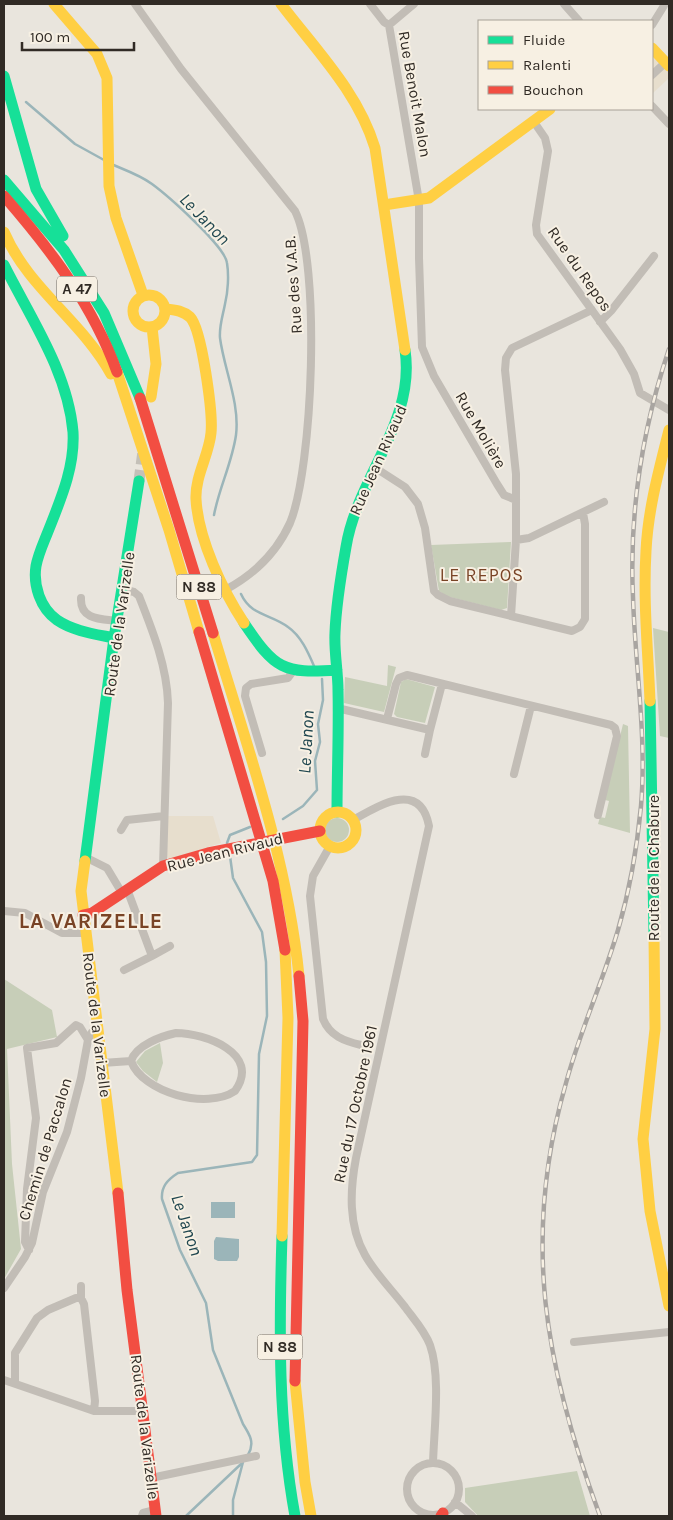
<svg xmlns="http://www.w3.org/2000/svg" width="673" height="1520" font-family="Karla,sans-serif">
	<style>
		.green { fill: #c7ceb8 }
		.plaza { fill: #e7decd }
		.water { fill: #9bb5b9 }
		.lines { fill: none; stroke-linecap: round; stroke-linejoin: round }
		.stream { stroke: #9bb5b9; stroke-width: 2.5 }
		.secondary-tunnel { stroke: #c4c0b8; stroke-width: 11; stroke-dasharray: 11 5.5; stroke-linecap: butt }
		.street { stroke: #c2bdb6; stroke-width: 8 }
		.fast { stroke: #16e098; stroke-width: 11 }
		.slow { stroke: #ffcf43; stroke-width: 11 }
		.jam { stroke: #f24e42; stroke-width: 11 }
		.rail-casing { stroke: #a9a5a1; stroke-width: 4.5 }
		.rail { stroke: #f7f0e3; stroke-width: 2.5; stroke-dasharray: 8; stroke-linecap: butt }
		.labels { text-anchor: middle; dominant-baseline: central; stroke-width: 4; stroke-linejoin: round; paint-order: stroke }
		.shield { fill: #f7f0e3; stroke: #6c665e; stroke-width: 1 }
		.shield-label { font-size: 15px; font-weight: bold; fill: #312b25 }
		.street-label { font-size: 16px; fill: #312b25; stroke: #f7f0e3 }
		.water-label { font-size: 18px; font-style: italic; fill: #1f464f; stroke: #f7f0e3 }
		.neighbourhood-label { font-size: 18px; letter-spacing: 1px; fill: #794325; stroke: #f7f0e3 }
		.district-label { font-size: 21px; font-weight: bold; letter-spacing: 1px; fill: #794325; stroke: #f7f0e3 }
	</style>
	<rect width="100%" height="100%" fill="#e9e5dd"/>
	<path class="green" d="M511,542L507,608L501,610L446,596L439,591L431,545Z
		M653,628L669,632V738L660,736Z
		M388,665L396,667L384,712L344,703L345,677L387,686Z
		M406,679L435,687L425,723L397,717L394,714L401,682Z
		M623,724L628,726L630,833L598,824L600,817L605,818L609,801L605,800Z
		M325 830a12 12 0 1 1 24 0a12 12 0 1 1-24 0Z
		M4,979L52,1010L57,1037L7,1049L12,1164L21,1249L4,1279Z
		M160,1043L163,1063L157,1082L143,1071L136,1062L145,1051Z
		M577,1471L590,1516H478L465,1502V1488Z"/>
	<path class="plaza" d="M652,57L666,68V71H669V78L653,93Z
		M167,816H213L221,843L170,859L167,857Z"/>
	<path class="water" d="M211,1202H235V1218H211Z
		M216,1237L239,1239V1257L237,1261H218L214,1259V1241Z"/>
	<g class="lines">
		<path class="stream" d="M26,102L75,144L104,160
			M111,164C125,170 140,175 152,184C167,195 225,246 227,263C229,275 228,292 225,304C223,315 219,326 220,338C224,369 240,403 236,435C232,463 219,488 214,515
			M241,594C251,616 271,614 288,627C301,636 308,652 314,666
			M283,819L303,806L317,790L315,761L320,742L318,724L323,700L322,679
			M227,843L230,835L250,827
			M230,856L233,878L262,932L266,962L267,1016L259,1054L257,1155L252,1162L178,1173C167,1180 161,1187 162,1199L180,1250L206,1303L213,1350L243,1424C250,1435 255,1443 248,1455
			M186,1516L241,1464
			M233,1516V1500L243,1462"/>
		<path class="secondary-tunnel" d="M139,481L143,451"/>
		<path class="street" d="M135,4L181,69L295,211C321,263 313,468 290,523C277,552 253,575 225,590
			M370,4L384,22L389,25
			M414,4L389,25L419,201V258L422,347L434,376L497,484L504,495L516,500
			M564,4L579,21
			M652,25L665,4
			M652,75L666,62
			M652,106L669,124
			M534,122L545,138L548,151L536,225L537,234L620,349L634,374L640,393L669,410
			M600,322L611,311L654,256
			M374,467L405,487L418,504L425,528L434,591L438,595L450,601L572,631L580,627L585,619V524L583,513
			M516,540L529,538L604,502
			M122,589L134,592L139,596C152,629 167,666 168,703L163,866
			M81,598C80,620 101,619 117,621
			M511,616L516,540V474L505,370L506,358L512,348L592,310
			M337,708L430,730L442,684
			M387,719L396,684L399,678L407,675L611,725L615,728L617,736L598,815
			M262,753L245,696L246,688L251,684L288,678L293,671
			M425,754L430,730
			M514,774L531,706
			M353,820C378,806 420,779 429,826L356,1158C350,1190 348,1225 365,1255C375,1273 392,1290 405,1307C413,1318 425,1331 430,1345C441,1376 434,1429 433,1463
			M121,830L127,820L164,816
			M330,846L313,876L310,896L323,1019C330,1036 344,1041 361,1045
			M85,857L107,868L119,888
			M4,911L25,913L62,933H85
			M152,956L170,946
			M124,970L152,956L127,889
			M176,1033C204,1033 262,1053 235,1091C207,1110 143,1093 131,1061C136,1045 162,1036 176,1033Z
			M102,1063L131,1061
			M29,1250L25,1242L27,1189L36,1118L27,1048L56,1043L76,1025L80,1027L88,1040
			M4,1288L25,1257L32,1243L43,1192L67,1132L81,1078L88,1040L92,1032L98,1030
			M81,1298V1286
			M574,1342L669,1332
			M4,1380L94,1411H142
			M15,1383V1353L37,1318L48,1310L76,1298H81L84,1304L95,1401L94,1411
			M407 1489a26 26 0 1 1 52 0a26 26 0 1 1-52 0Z
			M151,1478L256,1456
			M455,1502L472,1516
			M142,1516L143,1513L155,1510"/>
		<path class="fast" d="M4,76L36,189L63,236
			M4,180L64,250L104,313L140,398
			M4,265C30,317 68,372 73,432C75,468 60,501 47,534C43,544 38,555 36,566C33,585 40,608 57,620C73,631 95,634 114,638
			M244,623C275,669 283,674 337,670
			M650,701L654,935
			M337,812C337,772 339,731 338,690C338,672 334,652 335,633C336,605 341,575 346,547C357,478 416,422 405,350
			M85,861L114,638L139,481
			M282,1236C279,1330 278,1423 295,1516"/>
		<path class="slow" d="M54,4L97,54L107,78L109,186L116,218L143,295
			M281,4C316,50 358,92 375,148L405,350
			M652,48L669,66
			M384,205L429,198L550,109
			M4,232C28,288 82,321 111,374
			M133 311a16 16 0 1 1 32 0a16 16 0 1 1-32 0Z
			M165,309C174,310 182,310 190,317C202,329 213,414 211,433C209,455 195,476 196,499C198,539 223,591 244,623
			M117,372L169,530L199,632
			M151,397L156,364L152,327
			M213,633C247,746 287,858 299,976
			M650,701C648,651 643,601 646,551C648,509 659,470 669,430
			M320 830a18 18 0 1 1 36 0a18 18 0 1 1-36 0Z
			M85,861L81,891L118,1193
			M654,935L655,1029L643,1139L650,1211L669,1306
			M282,1236L288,1018L285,950
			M295,1381L305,1482L311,1516"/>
		<path class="jam" d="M4,196C50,249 93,305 117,372
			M140,398L213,633
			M199,632L273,881L285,950
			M83,915L92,913L163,866L208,853L320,831
			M118,1193L127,1290L156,1516
			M295,1381L303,1021L299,976
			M441,1516L443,1513"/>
		<g class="rail-casing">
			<path id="rail" d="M600,1516C545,1367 521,1239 566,1083C580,1031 603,981 618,930C630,889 637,848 641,806C647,736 635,666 633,597C629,511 642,430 669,349"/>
		</g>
		<use href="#rail" class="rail"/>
	</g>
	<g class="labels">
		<g class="shield">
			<rect x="57" y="276.5" width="40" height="25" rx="4"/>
			<rect x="176.5" y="574.5" width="45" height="25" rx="4"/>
			<rect x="257.5" y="1334.5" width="45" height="25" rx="4"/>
		</g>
		<g class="shield-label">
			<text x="77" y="289">A 47</text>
			<text x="199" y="587">N 88</text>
			<text x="280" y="1347">N 88</text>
		</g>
		<g class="street-label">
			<text transform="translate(415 94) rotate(80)">Rue Benoit Malon</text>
			<text transform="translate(580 269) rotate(55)">Rue du Repos</text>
			<text transform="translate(293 285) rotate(-94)">Rue des V.A.B.</text>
			<text transform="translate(481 430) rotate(60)">Rue Molière</text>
			<text transform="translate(378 460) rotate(-66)">Rue Jean Rivaud</text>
			<text transform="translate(119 624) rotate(-82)">Route de la Varizelle</text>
			<text transform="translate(225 852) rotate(-14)">Rue Jean Rivaud</text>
			<text transform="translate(653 868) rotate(-90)">Route de la Chabure</text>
			<text transform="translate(97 1025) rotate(83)">Route de la Varizelle</text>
			<text transform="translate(355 1104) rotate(-78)">Rue du 17 Octobre 1961</text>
			<text transform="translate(45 1149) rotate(-73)">Chemin de Paccalon</text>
			<text transform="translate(145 1427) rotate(83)">Route de la Varizelle</text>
		</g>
		<g class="water-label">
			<text transform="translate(205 219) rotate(46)">Le Janon</text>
			<text transform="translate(306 742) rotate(-87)">Le Janon</text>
			<text transform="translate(187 1225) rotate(71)">Le Janon</text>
		</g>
		<g class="neighbourhood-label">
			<text x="482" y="575">LE REPOS</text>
		</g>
		<g class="district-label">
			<text x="91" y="921">LA VARIZELLE</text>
		</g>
	</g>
	<rect width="673" height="1520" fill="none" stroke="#312b25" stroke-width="10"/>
	<rect x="478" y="20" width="175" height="90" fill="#f7f0e3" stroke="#a8a197"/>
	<rect x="488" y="36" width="25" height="8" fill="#16e098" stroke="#a8a197"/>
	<text x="523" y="45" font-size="15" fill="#312b25">Fluide</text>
	<rect x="488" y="61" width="25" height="8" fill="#ffcf43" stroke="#a8a197"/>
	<text x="523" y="70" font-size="15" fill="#312b25">Ralenti</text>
	<rect x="488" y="86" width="25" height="8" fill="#f24e42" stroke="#a8a197"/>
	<text x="523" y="95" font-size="15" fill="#312b25">Bouchon</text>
	<path d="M22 42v8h112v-8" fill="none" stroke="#312b25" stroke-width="2.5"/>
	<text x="30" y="42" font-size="15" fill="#312b25" stroke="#f7f0e3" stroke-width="4" paint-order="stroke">100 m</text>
</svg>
